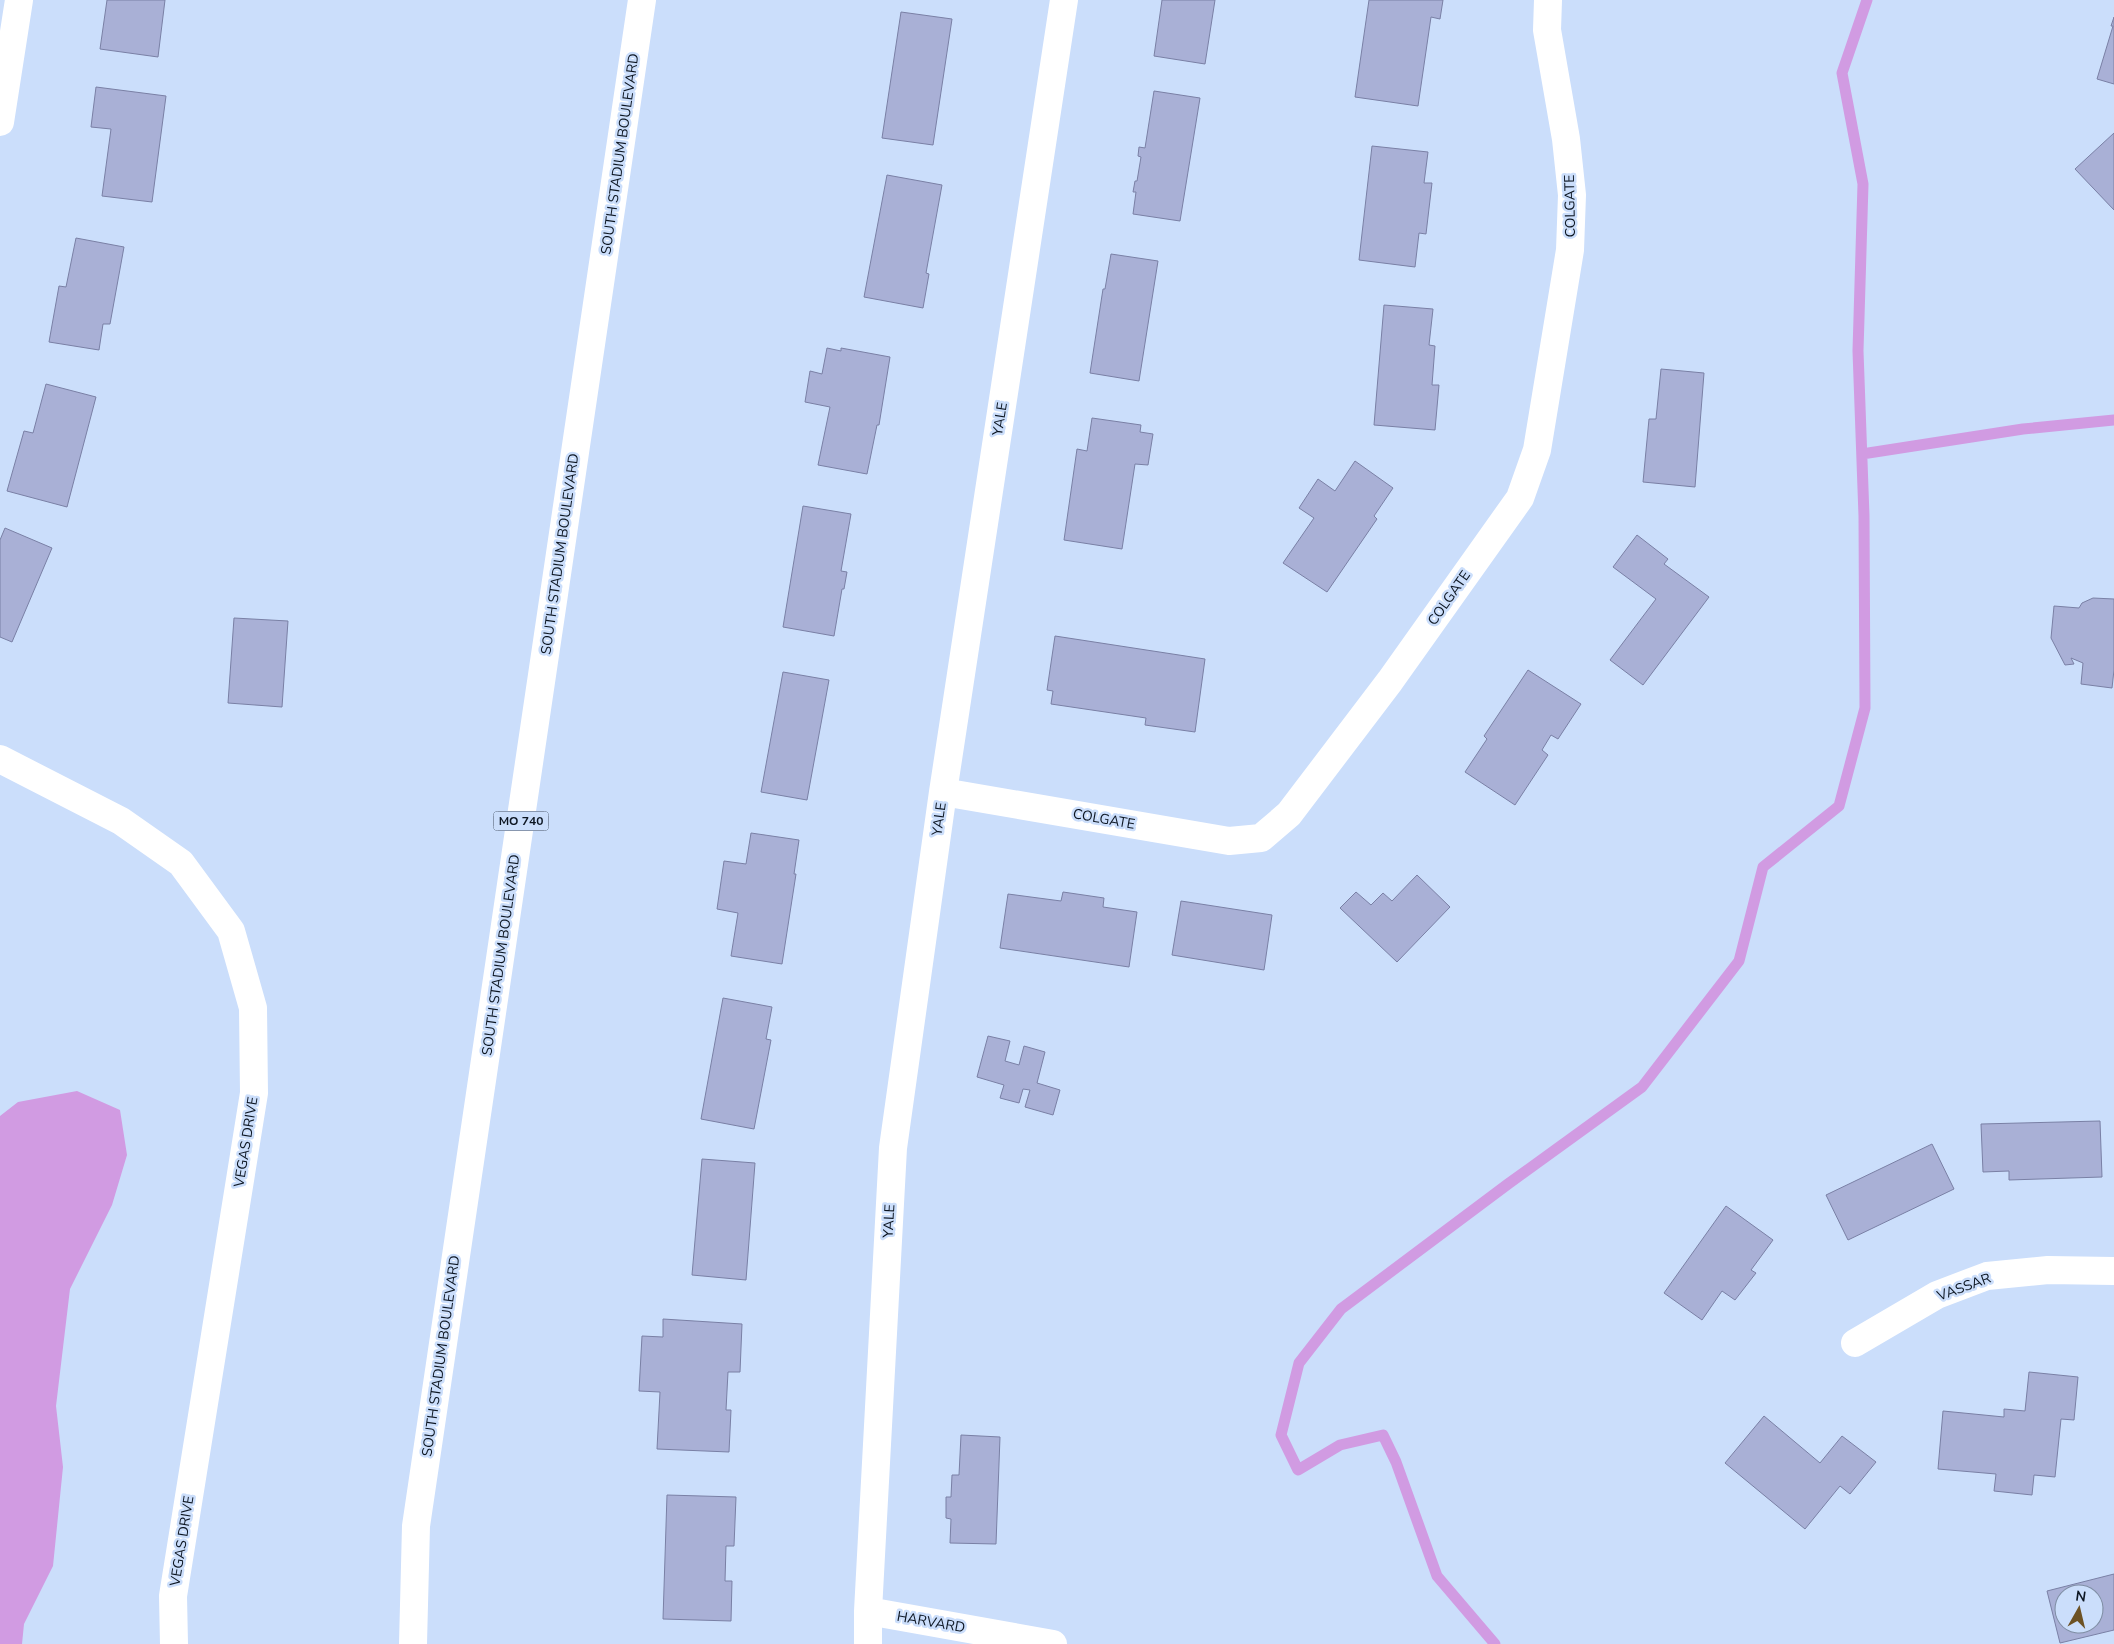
<svg xmlns="http://www.w3.org/2000/svg" width="2114" height="1644" font-family="'Nunito Sans',sans-serif">
	<style>
		.water { fill: #d19be2 }
		.lines { fill: none; stroke-linecap: round; stroke-linejoin: round }
		.stream { stroke: #d19be2; stroke-width: 11 }
		.building { fill: #a9b0d6; stroke: #7a80a5; fill-rule: evenodd }
		.street { stroke: #fff; stroke-width: 28 }
		.primary { stroke: #fff; stroke-width: 28 }
		.labels { text-anchor: middle; dominant-baseline: central; stroke-width: 5; stroke-linejoin: round; paint-order: stroke }
		.shield { fill: #cbdefb; stroke: #455162; stroke-width: 1 }
		.shield-label { font-size: 12px; font-weight: bold; fill: #0c1521 }
		.street-label { font-size: 14px; fill: #0c1521; stroke: #cbdefb }
	</style>
	<rect width="100%" height="100%" fill="#cbdefb"/>
	<path class="water" d="M77,1091L120,1110L127,1155L112,1205L70,1289L56,1406L63,1467L53,1566L24,1624L22,1644H0V1116L18,1102Z"/>
	<g class="lines">
		<path class="stream" d="M1862,454L2023,429L2114,420
			M1495,1644L1437,1576L1396,1462L1383,1435L1340,1445L1298,1470L1281,1435L1299,1363L1341,1309L1508,1184L1642,1087L1739,961L1763,867L1839,806L1865,708L1864,516L1858,351L1863,184L1842,73L1867,0"/>
	</g>
	<path class="building" d="M107,0H165L158,57L100,49Z
		M1162,0H1215L1205,64L1154,56Z
		M1369,0H1443L1440,19L1431,17L1418,106L1355,97Z
		M901,12L952,19L933,145L882,138Z
		M2114,17V84L2097,79L2113,26H2111Z
		M96,87L166,96L152,202L102,196L111,129L91,127Z
		M1154,91L1200,98L1180,221L1133,214L1136,192H1133L1135,181H1137L1141,157L1138,156L1139,147L1145,148Z
		M2114,133V210L2075,169Z
		M1372,146L1428,152L1424,183H1432L1426,234L1419,233L1415,267L1359,260Z
		M887,175L942,185L926,273L929,274L923,308L864,297Z
		M76,238L124,247L110,324H103L99,350L49,342L59,286L66,287Z
		M1111,254L1158,261L1139,381L1090,373L1103,289H1105Z
		M1384,305L1433,309L1429,345L1435,346L1432,385H1439L1435,430L1374,425Z
		M827,348L841,351V348L890,357L879,425H877L867,474L818,465L830,407L805,402L810,371L822,374Z
		M1661,369L1704,373L1695,487L1643,482L1649,419H1656Z
		M46,384L96,397L67,507L7,491L24,431L33,433Z
		M1092,418L1141,425L1140,432L1153,434L1148,465L1135,464L1122,549L1064,540L1077,449L1087,451Z
		M1355,461L1393,488L1374,516L1377,519L1327,592L1283,563L1314,518L1299,508L1318,479L1335,491Z
		M803,506L851,514L841,571L847,572L844,589H842L834,636L783,627Z
		M5,528L52,548L12,642L0,637V540Z
		M1637,535L1668,559L1664,564L1709,597L1643,685L1610,660L1656,599L1613,567Z
		M2093,598L2114,599V670L2112,688L2081,684L2083,663L2071,658L2074,664L2065,665L2051,638L2054,606L2079,608L2082,603Z
		M234,618L288,621L282,707L228,703Z
		M1055,636L1205,659L1195,732L1145,725L1146,718L1051,704L1053,691L1047,690Z
		M1528,670L1581,704L1558,739L1551,735L1542,750L1548,755L1515,805L1465,772L1487,739L1484,736Z
		M783,672L829,680L807,800L761,792Z
		M751,833L799,840L794,874H796L782,964L731,956L738,913L717,909L724,861L746,864Z
		M1417,875L1450,907L1397,962L1340,908L1356,892L1371,905L1383,893L1392,901Z
		M1063,892L1104,898L1103,907L1137,912L1129,967L1000,948L1008,894L1061,901Z
		M1181,901L1272,915L1264,970L1172,955Z
		M723,998L772,1007L766,1039L771,1040L754,1129L701,1119Z
		M988,1036L1010,1041L1005,1061L1019,1065L1024,1046L1045,1052L1037,1083L1060,1090L1053,1115L1025,1107L1030,1090L1023,1089L1019,1103L1000,1098L1004,1085L977,1077Z
		M2100,1121L2102,1177L2009,1180V1171L1983,1172L1981,1124Z
		M1932,1144L1954,1189L1848,1240L1826,1195Z
		M702,1159L755,1163L746,1280L692,1275Z
		M1726,1206L1773,1240L1751,1270L1756,1273L1735,1300L1722,1291L1702,1320L1664,1293Z
		M663,1319L742,1324L740,1372H728L726,1410H731L729,1452L657,1449L660,1392L639,1391L642,1336L663,1337Z
		M2029,1372L2078,1377L2074,1420L2061,1419L2055,1477L2034,1475L2032,1495L1994,1491L1996,1474L1938,1469L1943,1411L2004,1417V1409L2025,1411Z
		M1764,1416L1820,1463L1842,1436L1876,1462L1850,1494L1840,1486L1805,1529L1725,1463Z
		M961,1435L1000,1437L996,1544L950,1543L951,1519L946,1518V1497H951L952,1475H959Z
		M667,1495L736,1497L734,1546H726L725,1581H732L731,1621L663,1619Z
		M2114,1574V1630L2060,1643L2047,1591ZM2064,1594H2094V1624H2064Z"/>
	<g class="lines">
		<path class="street" d="M0,122L19,0
			M0,759L121,821L181,863L231,931L253,1008L254,1093L173,1596L174,1644
			M943,792L1229,841L1261,838L1289,814L1390,681L1520,498L1537,450L1570,250L1572,195L1566,139L1547,30L1548,0
			M1855,1343L1937,1295L1987,1276L2048,1270L2114,1271
			M868,1611L1053,1644
			M868,1644V1611L893,1148L943,792L1064,0"/>
		<path class="primary" d="M413,1644L416,1526L642,0"/>
	</g>
	<g class="labels">
		<rect class="shield" x="493.5" y="811.5" width="55" height="19" rx="4"/>
		<g class="shield-label">
			<text x="521" y="821">MO 740</text>
		</g>
		<g class="street-label">
			<text transform="translate(620 154) rotate(-82)">SOUTH STADIUM BOULEVARD</text>
			<text transform="translate(1570 206) rotate(-91)">COLGATE</text>
			<text transform="translate(1000 419) rotate(-81)">YALE</text>
			<text transform="translate(560 554) rotate(-82)">SOUTH STADIUM BOULEVARD</text>
			<text transform="translate(1449 598) rotate(-55)">COLGATE</text>
			<text transform="translate(939 819) rotate(-82)">YALE</text>
			<text transform="translate(1104 819) rotate(10)">COLGATE</text>
			<text transform="translate(501 955) rotate(-82)">SOUTH STADIUM BOULEVARD</text>
			<text transform="translate(246 1142) rotate(-81)">VEGAS DRIVE</text>
			<text transform="translate(889 1221) rotate(-87)">YALE</text>
			<text transform="translate(1964 1287) rotate(-20)">VASSAR</text>
			<text transform="translate(441 1356) rotate(-82)">SOUTH STADIUM BOULEVARD</text>
			<text transform="translate(182 1541) rotate(-81)">VEGAS DRIVE</text>
			<text transform="translate(931 1622) rotate(10)">HARVARD</text>
		</g>
	</g>
	<g transform="translate(2079 1609) rotate(8)"><circle r="24" fill="#cbdefb" stroke="#7f8ea4"/>
	<path d="M0-4L9 19L0 12L-9 19Z" fill="#6d5224"/>
	<text y="-8" font-size="14" font-weight="bold" text-anchor="middle" fill="#0c1521">N</text>
	</g>
</svg>
